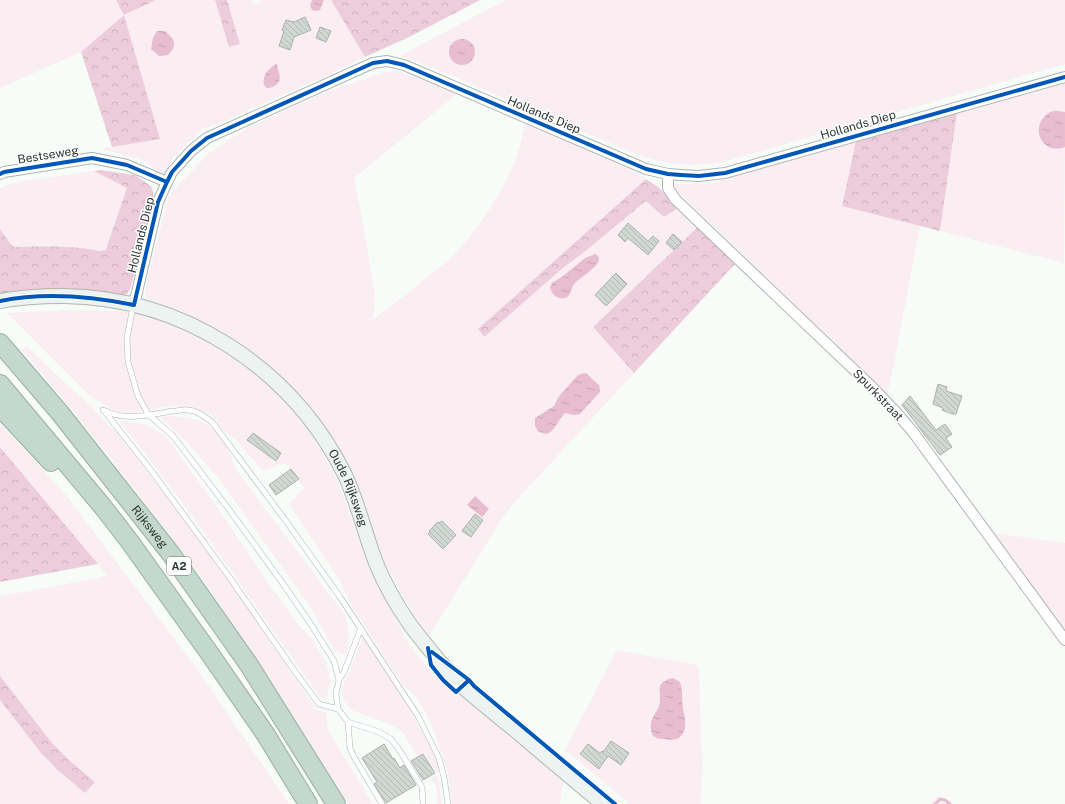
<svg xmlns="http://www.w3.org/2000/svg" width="1065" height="804" font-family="'Public Sans',sans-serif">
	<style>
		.grass { fill: #faeef2; fill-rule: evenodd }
		.forest { fill: url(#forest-crowns) }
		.water { fill: url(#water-ripples) }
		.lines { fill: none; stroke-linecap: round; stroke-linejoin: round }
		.stream { stroke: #e7bdcf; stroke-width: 3 }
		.building { fill: url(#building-back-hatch); stroke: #abb1ad }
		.lane-casing { stroke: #aeb6b0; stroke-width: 6 }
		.street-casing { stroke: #aeb6b0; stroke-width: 12 }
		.secondary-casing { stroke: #aeb6b0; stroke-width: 16 }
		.highway-casing { stroke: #97aea2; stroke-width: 20 }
		.lane { stroke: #fefffe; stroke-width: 5 }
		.street { stroke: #fefffe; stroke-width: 10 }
		.secondary { stroke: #edf3f0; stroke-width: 14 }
		.highway { stroke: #c4d8ce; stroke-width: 18 }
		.cycleway-casing { stroke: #fff; stroke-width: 6 }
		.cycleway { stroke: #0057b8; stroke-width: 4 }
		.labels { text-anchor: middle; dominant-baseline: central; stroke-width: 3; stroke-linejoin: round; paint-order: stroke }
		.shield { fill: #fff; stroke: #6d746f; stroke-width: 1 }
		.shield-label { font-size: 11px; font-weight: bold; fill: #2e3831 }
		.street-label { font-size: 12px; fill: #2e3831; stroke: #fff }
	</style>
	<defs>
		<pattern id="forest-crowns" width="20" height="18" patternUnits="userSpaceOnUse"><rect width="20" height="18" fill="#edcddb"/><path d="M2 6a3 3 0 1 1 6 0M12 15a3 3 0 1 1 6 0" fill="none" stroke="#ccb1bc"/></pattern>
		<pattern id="water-ripples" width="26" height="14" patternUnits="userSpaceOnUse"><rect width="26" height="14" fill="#e7bdcf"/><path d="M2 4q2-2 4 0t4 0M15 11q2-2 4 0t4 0" fill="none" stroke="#c6a3b2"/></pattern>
		<pattern id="building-back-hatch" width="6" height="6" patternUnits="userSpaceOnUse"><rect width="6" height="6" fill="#d0d8d3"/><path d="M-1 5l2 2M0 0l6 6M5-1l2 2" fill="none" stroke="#b3bab6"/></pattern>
	</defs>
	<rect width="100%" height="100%" fill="#f7fcf8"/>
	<path class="grass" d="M0,0H116L125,15L156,0H215L229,47L240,44L227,0H252L253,5L261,3V0H312L310,4L321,8L324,0H331L365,57L335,72L253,108L226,121L202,129L173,158L163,177L146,161L102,149L160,139L124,15L81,52L0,88ZM277,63C278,75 285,83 269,88L264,77L268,71Z
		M506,0H1065V64L723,162C693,167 667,165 638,155L448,74L415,61L399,56ZM462,39L470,42L475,52L473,60C470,61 466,64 463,65C455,67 450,59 449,52Z
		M397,71L421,79L457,94L354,178L364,228L374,290L375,304L372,320C392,305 411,291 430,275C436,270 443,265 449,260C473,236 501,196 514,164C519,151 522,137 526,123L603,156L638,173L646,179L478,329L484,337L564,267L583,253L647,201L679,207L698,227L593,327L634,373L512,505L503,517L429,636L422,627L396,584L384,561L374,535L365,504L352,475L312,413L287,384L264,362L234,341L147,298L145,294V288L169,195L209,153L249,127L306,101L329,91L364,79L386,72ZM595,254L598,263L591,270L578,280L560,298L553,294L550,288L555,280L563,277L580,261L585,258ZM581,374C590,374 601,383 600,392L580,414C576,415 572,412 567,412C561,413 557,427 552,431L536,429L535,419V418L554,406L559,396L578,375Z
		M1065,81V112L1063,111V148L1065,147L1064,263L940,231L957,112Z
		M856,141L842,206L920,226L893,369L886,399L815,326L725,237L680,194L674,184L711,183Z
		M94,171L127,188L107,246L105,250C98,252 77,247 68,246C50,245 32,246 14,247L10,243L0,229V188L17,182Z
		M69,310L123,311L139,313L171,323L202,338L238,361L255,373L284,399L305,426L321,450L338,481L370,569L407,641L432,674L464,696L564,778L560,804H452L448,774L442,754L430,721L417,698L402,684L351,605L340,581L289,504L304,488L286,463L263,471L236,440L224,431L211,414L195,408L172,406L129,413L113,410L90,396L7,313Z
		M27,346L51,370L92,407L119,435L215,560L316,709L326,713L328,730L373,804H348L306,737L203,580L168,535L125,477L77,416L22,350Z
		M174,416C188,417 206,420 217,432C226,442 231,458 237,471L345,615C350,633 350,637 346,655L335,651L311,608L222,483L188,443L160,417Z
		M119,421C142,423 153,424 170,441L224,517L272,588L299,626L313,640L325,661L329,671L330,682L326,700L320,697L314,689C250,599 189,507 119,421Z
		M0,423L65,494L196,667L289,804H0V700L41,753L50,763L95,781L69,760L52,743L0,676V596L93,579L107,575L0,447Z
		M994,533L1065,543V632L1001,542Z
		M363,637L408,706L439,764L438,775L442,804H437V787L430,778L438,775L424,753L417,756L402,731L387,723L351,710L344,701L341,690Z
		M617,650L697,665L699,672L702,764L701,804H630L565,750ZM682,687L683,708L685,722L654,737C650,731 650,722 653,715C655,711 659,708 660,703C661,699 659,694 659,690Z
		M938,796L949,804H931Z"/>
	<path class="forest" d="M116,0H156L124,15L160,139L112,147L81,52L124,15Z
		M215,0H227L240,44L229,47Z
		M331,0H480L411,36L365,57Z
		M957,112L940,231L842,206L856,141Z
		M101,170L135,175L152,187L154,199L130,290L125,296L122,297L0,294V229L10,243L14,247C43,246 72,245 100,251L105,250L106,249L127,188L94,171Z
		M646,179L658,187L679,207L664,217L646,201L583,253L564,267L484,337L478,329Z
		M698,227L735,264L634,373L593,327Z
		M0,447L98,564L0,582Z
		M0,676L52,743L69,760L95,782L85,793L59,771L41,753L0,700Z"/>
	<path class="water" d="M312,0H324L320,10L315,11L312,10L310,5Z
		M157,31H165C175,40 178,45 168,55L159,56L151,49L153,38Z
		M449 52a13 13 0 1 1 26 0a13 13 0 1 1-26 0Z
		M277,63C277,71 284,78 276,85C273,87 271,88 267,88L264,85C262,74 268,70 277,63Z
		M1053,111H1058L1065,112V147C1040,157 1027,121 1053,111Z
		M595,254C610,261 579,278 575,283C571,287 572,294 567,297C562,300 557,298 553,294L550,288L552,283L563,276L585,258Z
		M584,373L587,374L599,385L600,390V392L580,414L574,415L565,413C557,420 553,441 538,431L535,426V418L554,406L559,396L578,375Z
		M475,496L489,509L482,517L467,505Z
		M673,678L680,682C683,691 682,700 683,709C684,714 686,719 685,724C685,728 685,731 683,733C679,741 672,740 664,739C661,739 658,739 655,737C652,736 651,732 651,729C649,716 660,711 660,701C660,687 656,682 673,678Z"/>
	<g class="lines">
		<path class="stream" d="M935,804L940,799L945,800L950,804"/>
	</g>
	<path class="building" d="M305,17L311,30L294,37L290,50L279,46L284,31L282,30L286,20L294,22Z
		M320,27L331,31L326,42L316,38Z
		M628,223L648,241L653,236L659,241L648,255L628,238L625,242L618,235Z
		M673,234L682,242L674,250L666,243Z
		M616,273L627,284L606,306L595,295Z
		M938,384L947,387L946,391L962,396L956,414H952L942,410L943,408L933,404Z
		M910,396L936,430L945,424L952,434L946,438L952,447L940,455L902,405Z
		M253,433L281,453L276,461L247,440Z
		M291,469L299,479L276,495L269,485Z
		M475,514L483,520L471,537L462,531Z
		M442,521L456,535L443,549L428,534L430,532L429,531L438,522L439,523Z
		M611,741L629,753L621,765L608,756L599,769L580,754L588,744L600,753L602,751L603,752Z
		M384,744L393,759L394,758L400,768L404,765L416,785L386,803L374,784L377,782L362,758Z
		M423,754L435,773L423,780L411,761Z"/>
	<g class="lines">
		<g class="lane-casing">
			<path id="lane" d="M133,306L127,338L128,362L138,396L148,414L173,436L228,508L286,588L310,623L334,661L339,680L336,693L338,709L348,722L350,748L354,757L382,804
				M103,410C125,422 150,414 174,411C178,411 183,409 187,410C196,410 204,416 212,422L286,521L340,597L418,716L439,758L444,777L448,804
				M105,412L150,469L230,578L296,673L319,704L338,709
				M339,680L344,672L361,628
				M348,722L379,732L391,739L398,748L422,787L423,804"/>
		</g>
		<g class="street-casing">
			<path id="street" d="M0,174L4,172L92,158L127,165L167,182
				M668,174V188L675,199L870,385L895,411L913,432L1065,640
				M134,305L158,202L167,182L172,172L182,161L191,151L207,138L373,63L387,61L404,65L646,169L668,174L681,175L699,176L725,173L1065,77"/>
		</g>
		<g class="secondary-casing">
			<g id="secondary">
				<path id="s1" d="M0,301C21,297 42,296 63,296C183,297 292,368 345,475C358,503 365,534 376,563C385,585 397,606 411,626C420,638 430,650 440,662C448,670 455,679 463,687C480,702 498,716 515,730C544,755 573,779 603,804"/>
			</g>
		</g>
		<g class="highway-casing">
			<g id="highway">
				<path id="s2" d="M0,343L60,413L171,554L249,665L336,804"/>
				<path d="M0,384L103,507L130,542L210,654L266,735L308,804"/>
				<path d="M0,407L51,462"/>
			</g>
		</g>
		<use href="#lane" class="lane"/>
		<use href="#street" class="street"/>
		<use href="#secondary" class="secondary"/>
		<use href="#highway" class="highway"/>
		<g class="cycleway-casing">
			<path id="cycleway" d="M0,174L4,172L92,158L127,165L167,182
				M0,301C44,292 90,296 134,305L158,202L167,182L172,172L182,161L191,151L207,138L373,63L387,61L404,65L646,169L668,174L681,175L699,176L725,173L1065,77
				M428,648L431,665L443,680L456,692L469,680
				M432,652L469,680L474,686L615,804"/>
		</g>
		<use href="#cycleway" class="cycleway"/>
	</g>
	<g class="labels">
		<rect class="shield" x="167" y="557" width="24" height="18" rx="3"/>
		<g class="shield-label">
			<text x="179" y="566">A2</text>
		</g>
		<g class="street-label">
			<text transform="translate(544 115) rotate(23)">Hollands Diep</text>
			<text transform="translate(858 125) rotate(-16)">Hollands Diep</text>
			<text transform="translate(48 155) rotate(-9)">Bestseweg</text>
			<text transform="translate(141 235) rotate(-76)">Hollands Diep</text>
			<text transform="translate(878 395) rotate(46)">Spurkstraat</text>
			<text stroke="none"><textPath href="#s1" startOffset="428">Oude Rijksweg</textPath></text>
			<text stroke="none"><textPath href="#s2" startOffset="237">Rijksweg</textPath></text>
		</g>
	</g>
</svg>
